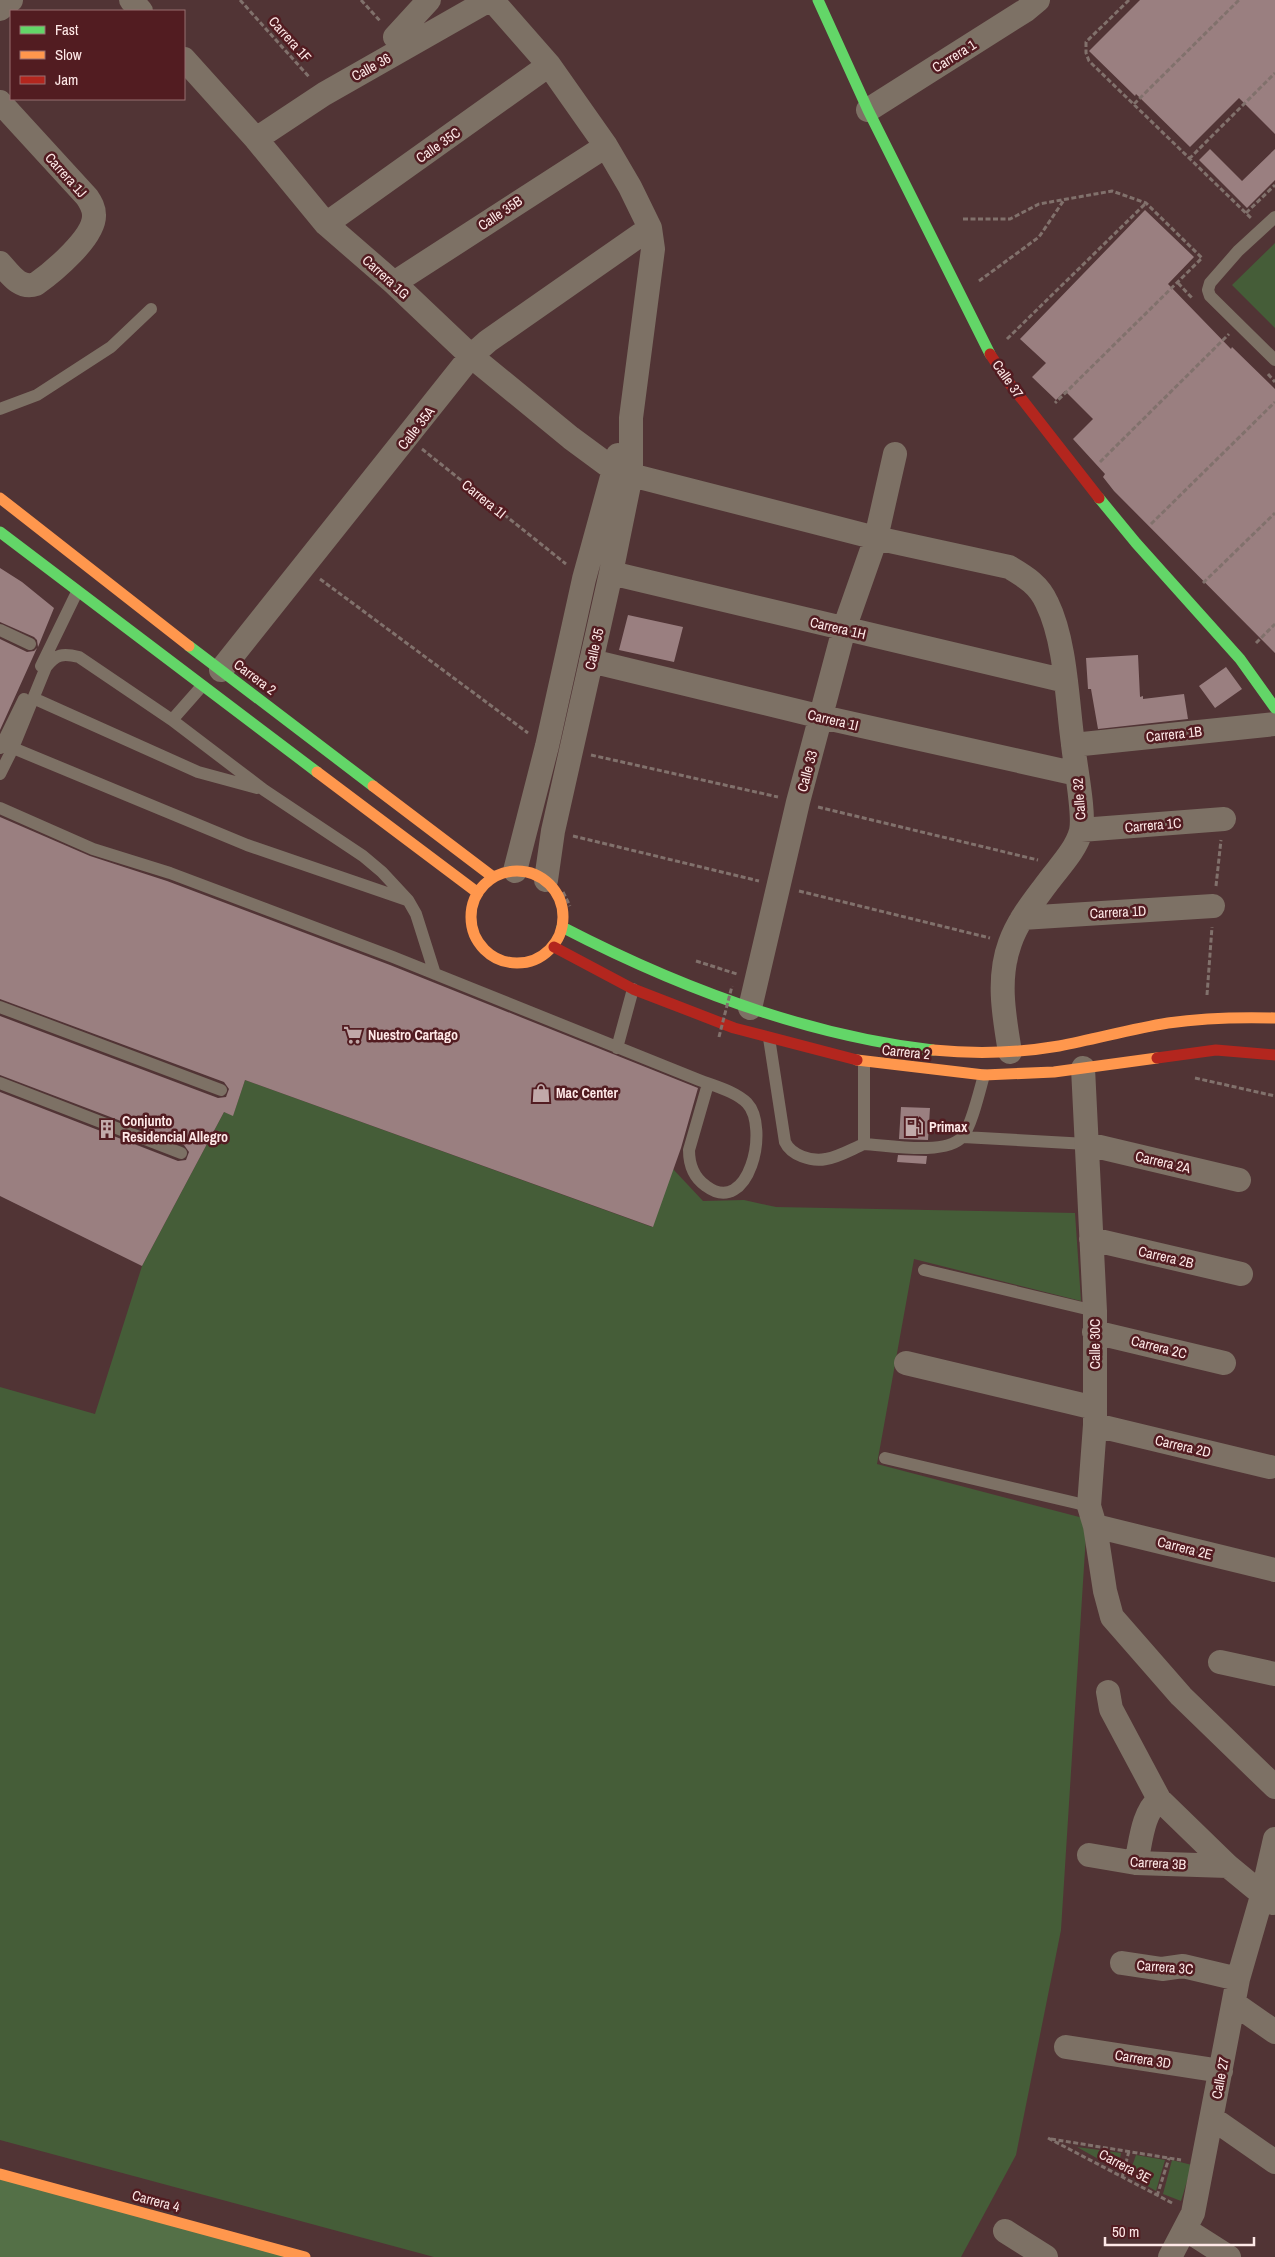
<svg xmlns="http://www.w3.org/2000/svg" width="1275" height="2257" font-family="'Archivo Narrow',sans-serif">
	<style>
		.green { fill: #455d38 }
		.forest { fill: #547047 }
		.building { fill: #9a7f80 }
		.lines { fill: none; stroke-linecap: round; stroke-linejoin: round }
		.path { stroke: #81716c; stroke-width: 3; stroke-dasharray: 5 2.5; stroke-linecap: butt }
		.lane { stroke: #7d7165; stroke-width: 12 }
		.street { stroke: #7d7165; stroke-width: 24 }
		.fast { stroke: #63d668; stroke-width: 11 }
		.slow { stroke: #ff974d; stroke-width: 11 }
		.jam { stroke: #b3261e; stroke-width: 11 }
		.path-bridge { stroke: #81716c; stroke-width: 3; stroke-dasharray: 5 2.5; stroke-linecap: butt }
		.labels { text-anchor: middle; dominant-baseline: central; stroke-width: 5; stroke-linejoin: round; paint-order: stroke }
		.street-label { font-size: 14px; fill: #fee8e7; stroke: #521c21 }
		.poi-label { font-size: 14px; font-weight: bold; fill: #fee8e7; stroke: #521c21; text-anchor: start }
	</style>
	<rect width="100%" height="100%" fill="#513435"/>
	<path class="green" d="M1275,243V328L1232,285Z
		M245,1080L652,1227L673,1169L703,1201L744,1200L776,1207L1075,1213L1081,1301L914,1259L877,1464L1087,1519L1061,1930L1016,2155L961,2257H434L0,2140V1387L95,1414L142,1266L224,1112L233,1115Z
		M1077,2147L1121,2153L1118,2170Z
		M1136,2155L1165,2160L1156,2191L1129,2175Z
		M1172,2160L1192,2165L1181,2201L1163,2194Z"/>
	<path class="forest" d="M0,2174L305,2257H0Z"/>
	<path class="building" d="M1140,0H1275V134L1239,98L1190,147L1136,94L1135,96L1089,51Z
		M1210,149L1242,181L1275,149V180L1247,208L1199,160Z
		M1145,210L1194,257L1168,284L1231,349L1232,347L1275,389V653L1114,491L1103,477L1105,474L1073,439L1093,419L1065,391L1056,400L1032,377L1046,363L1020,339Z
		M0,568L22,582L54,608L38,647L37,640L34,637L0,622Z
		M628,615L683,627L674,662L619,650Z
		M0,639L27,652L34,651L37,648L0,730Z
		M1138,655L1140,697L1143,696V699L1184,694L1188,719L1098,729L1091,689H1088L1086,658Z
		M1226,667L1242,689L1215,708L1199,686Z
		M0,817L90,856L167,881L390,965L698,1088L681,1148L653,1227L245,1080L233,1116L224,1112L142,1266L0,1196V1092L178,1161L186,1160L189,1152L184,1145L0,1075V1016L218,1098L226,1097L229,1089L224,1082L0,999Z
		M901,1107L930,1108L928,1140L899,1139Z
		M898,1155L927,1156L926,1164L897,1162Z"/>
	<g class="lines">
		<path class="path" d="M240,0L310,78
			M361,0L381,22
			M1129,0L1086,42V53L1089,61L1251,218
			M1134,104L1239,0
			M1189,159L1275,73
			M1246,213L1275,185
			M963,219H1010L1039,204L1112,191L1146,203L1202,258L1055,403
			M979,281L1039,237L1064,200
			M1178,283L1193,299
			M1007,339L1146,203
			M1268,374L1275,382
			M422,449L566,564
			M1100,462L1229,334
			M1151,524L1275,402
			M320,579L528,733
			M1203,583L1275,513
			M1256,643L1275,624
			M591,755L778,797
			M818,807L1038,860
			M573,836L759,881
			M1216,886L1221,840
			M799,891L990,938
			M563,892L570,906
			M696,961L737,974
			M1207,995L1212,927
			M1195,1078L1275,1096
			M1048,2138L1174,2204
			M1051,2139L1181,2160
			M1122,2178L1129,2151
			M1157,2196L1169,2158"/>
		<path class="lane" d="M1275,217L1238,251L1210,283L1208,290L1210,296L1275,360
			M0,409L37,395L111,347L151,309
			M0,630L30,644
			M41,666L77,592
			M33,698L198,772L257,788
			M172,720L202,686
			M0,748L24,699
			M13,748L247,845L407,900
			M0,774L13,748L46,667C56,654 63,653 79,657L172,720L264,790L363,856L382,872L408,900L416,914L435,974
			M0,808L93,849L170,873L393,957L699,1080C714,1086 735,1091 747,1103C770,1127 749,1218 706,1186C693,1177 689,1164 689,1150L708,1084
			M0,1007L221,1090
			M769,1038L785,1142C791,1155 811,1162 826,1159C839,1157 852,1149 864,1144
			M617,1048L633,989
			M864,1062V1144C887,1145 946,1156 962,1137C971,1128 980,1089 984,1075
			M0,1083L181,1153
			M963,1137L1087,1144
			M924,1270L1095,1311
			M885,1458L1089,1506"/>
		<path class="street" d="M131,0L141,11
			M492,0L549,65L606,146L630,187L650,228L653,249L631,418V475L611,573L553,831L546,880
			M0,9L11,0
			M395,37L429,0
			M184,59L256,139L326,224L394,283L471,356L571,438L613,469
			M0,102L87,197C91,203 94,208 94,215C95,237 53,272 36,284C20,290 10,274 0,263
			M868,110L1026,10L1038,0
			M256,139L324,94L489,0
			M326,224L549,65
			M394,283L606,146
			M631,475L876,538L1009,567C1026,577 1039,585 1047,603C1066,642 1067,701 1073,744C1075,765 1085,813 1081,831C1076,850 1059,867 1048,882C1034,901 1018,920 1010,943C997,978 1004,1016 1010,1052
			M611,573L1066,681
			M591,661L822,717L1077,774
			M221,670L471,356L488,341L650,228
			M1073,745L1275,724
			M1081,830L1224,819
			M515,871L547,746L584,579L618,455
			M1022,918L1213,906
			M750,1008L798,802L844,629L876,538L895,454
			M1083,1068L1095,1311V1425L1089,1506L1095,1526L1105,1591L1112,1617L1181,1696L1275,1787
			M1087,1144L1239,1180
			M1091,1239L1241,1274
			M1094,1332L1224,1363
			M906,1363L1095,1408
			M1095,1425L1270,1467
			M1095,1526L1275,1570
			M1220,1662L1275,1674
			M1108,1692L1111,1709L1159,1799L1228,1866L1273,1903
			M1089,1855L1136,1863L1228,1866
			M1136,1863C1141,1842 1142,1814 1159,1799
			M1122,1963L1162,1969L1183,1966L1238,1979
			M1235,2004L1275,2032
			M1066,2047L1221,2071
			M1212,2118L1275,2162
			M1185,2229L1229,2257
			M1005,2231L1046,2257
			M1170,2257L1193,2213L1238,1979L1262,1896L1275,1839"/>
		<path class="fast" d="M818,0L868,110L990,354
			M1099,498L1136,543L1240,659L1275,708
			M0,532L317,772
			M189,646L373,786
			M562,927C678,987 803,1035 933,1050"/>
		<path class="slow" d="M0,498L189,646
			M317,772L478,893
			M373,786L493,877
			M471 917a46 46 0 1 1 92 0a46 46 0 1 1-92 0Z
			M933,1050C975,1054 1018,1053 1059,1046C1096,1039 1131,1029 1168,1023C1203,1018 1239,1017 1275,1018
			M857,1060L984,1075L1054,1072L1157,1058
			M0,2174L305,2257"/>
		<path class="jam" d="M990,354L1010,384L1099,498
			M554,947L633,989L734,1028L857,1060
			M1157,1058L1216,1050L1275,1055"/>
		<path class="path-bridge" d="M719,1037L732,986"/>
	</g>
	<defs>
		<g id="supermarket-bare" transform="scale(1.5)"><path d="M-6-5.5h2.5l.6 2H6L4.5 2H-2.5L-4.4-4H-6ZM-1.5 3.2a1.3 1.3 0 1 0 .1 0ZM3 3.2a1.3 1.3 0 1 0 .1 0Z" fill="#c1a9a9" stroke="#521c21" stroke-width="2.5" paint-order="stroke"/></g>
		<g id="shop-bare" transform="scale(1.5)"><path d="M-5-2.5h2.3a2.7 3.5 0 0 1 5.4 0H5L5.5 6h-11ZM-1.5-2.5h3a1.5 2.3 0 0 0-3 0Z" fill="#c1a9a9" stroke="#521c21" stroke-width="2.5" paint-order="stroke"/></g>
		<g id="fuel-bare" transform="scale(1.5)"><path d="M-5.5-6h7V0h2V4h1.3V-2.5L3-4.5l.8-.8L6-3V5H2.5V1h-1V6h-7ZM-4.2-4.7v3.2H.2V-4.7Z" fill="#c1a9a9" stroke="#521c21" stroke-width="2.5" paint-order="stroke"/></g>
		<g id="building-bare" transform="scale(1.5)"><path d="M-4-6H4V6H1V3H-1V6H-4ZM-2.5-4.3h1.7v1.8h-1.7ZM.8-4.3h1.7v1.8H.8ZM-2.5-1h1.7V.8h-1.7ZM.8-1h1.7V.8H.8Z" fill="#c1a9a9" stroke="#521c21" stroke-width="2.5" paint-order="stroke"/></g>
	</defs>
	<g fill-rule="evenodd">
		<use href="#supermarket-bare" x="353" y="1035"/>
		<use href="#shop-bare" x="541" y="1093"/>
		<use href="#fuel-bare" x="914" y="1127"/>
		<use href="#building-bare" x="107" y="1129"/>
	</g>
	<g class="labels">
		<g class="street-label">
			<text transform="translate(290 39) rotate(48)">Carrera 1F</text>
			<text transform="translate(954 56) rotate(-32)">Carrera 1</text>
			<text transform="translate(371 67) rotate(-29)">Calle 36</text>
			<text transform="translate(438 145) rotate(-35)">Calle 35C</text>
			<text transform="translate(66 175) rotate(48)">Carrera 1J</text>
			<text transform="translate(500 213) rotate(-34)">Calle 35B</text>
			<text transform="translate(386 277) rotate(42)">Carrera 1G</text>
			<text transform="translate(1008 379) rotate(55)">Calle 37</text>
			<text transform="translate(416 428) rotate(-52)">Calle 35A</text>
			<text transform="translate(484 499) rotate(39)">Carrera 1I</text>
			<text transform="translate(838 628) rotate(13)">Carrera 1H</text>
			<text transform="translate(594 649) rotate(-77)">Calle 35</text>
			<text transform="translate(255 677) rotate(37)">Carrera 2</text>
			<text transform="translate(833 720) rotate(13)">Carrera 1I</text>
			<text transform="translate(1174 734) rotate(-6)">Carrera 1B</text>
			<text transform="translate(807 771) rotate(-75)">Calle 33</text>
			<text transform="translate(1079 799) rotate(-94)">Calle 32</text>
			<text transform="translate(1153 825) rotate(-5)">Carrera 1C</text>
			<text transform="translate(1118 912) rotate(-3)">Carrera 1D</text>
			<text transform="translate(906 1052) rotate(6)">Carrera 2</text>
			<text transform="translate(1163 1162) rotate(13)">Carrera 2A</text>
			<text transform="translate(1166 1257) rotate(13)">Carrera 2B</text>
			<text transform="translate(1095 1344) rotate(-90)">Calle 30C</text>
			<text transform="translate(1159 1347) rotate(14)">Carrera 2C</text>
			<text transform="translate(1183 1446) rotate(13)">Carrera 2D</text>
			<text transform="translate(1185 1548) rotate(14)">Carrera 2E</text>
			<text transform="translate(1158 1863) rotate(3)">Carrera 3B</text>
			<text transform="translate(1165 1967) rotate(4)">Carrera 3C</text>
			<text transform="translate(1143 2059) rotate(9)">Carrera 3D</text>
			<text transform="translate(1220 2078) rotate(-79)">Calle 27</text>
			<text transform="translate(1125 2166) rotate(28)">Carrera 3E</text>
			<text transform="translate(156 2201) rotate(15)">Carrera 4</text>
		</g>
		<g class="poi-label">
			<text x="368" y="1035">Nuestro Cartago</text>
			<text x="556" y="1093">Mac Center</text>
			<text x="122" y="1121">Conjunto<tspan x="122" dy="16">Residencial Allegro</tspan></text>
			<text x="929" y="1127">Primax</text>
		</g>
	</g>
	<rect x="10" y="10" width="175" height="90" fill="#521c21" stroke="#976e70"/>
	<rect x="20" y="26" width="25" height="8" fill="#63d668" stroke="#976e70"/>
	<text x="55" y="35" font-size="15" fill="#fee8e7">Fast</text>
	<rect x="20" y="51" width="25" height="8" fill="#ff974d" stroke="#976e70"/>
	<text x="55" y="60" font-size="15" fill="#fee8e7">Slow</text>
	<rect x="20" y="76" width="25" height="8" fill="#b3261e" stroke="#976e70"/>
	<text x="55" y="85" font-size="15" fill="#fee8e7">Jam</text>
	<path d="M1105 2237v8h149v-8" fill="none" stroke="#fee8e7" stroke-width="2.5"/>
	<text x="1112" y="2237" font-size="15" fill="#fee8e7" stroke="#521c21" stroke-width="4" paint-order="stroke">50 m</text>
</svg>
